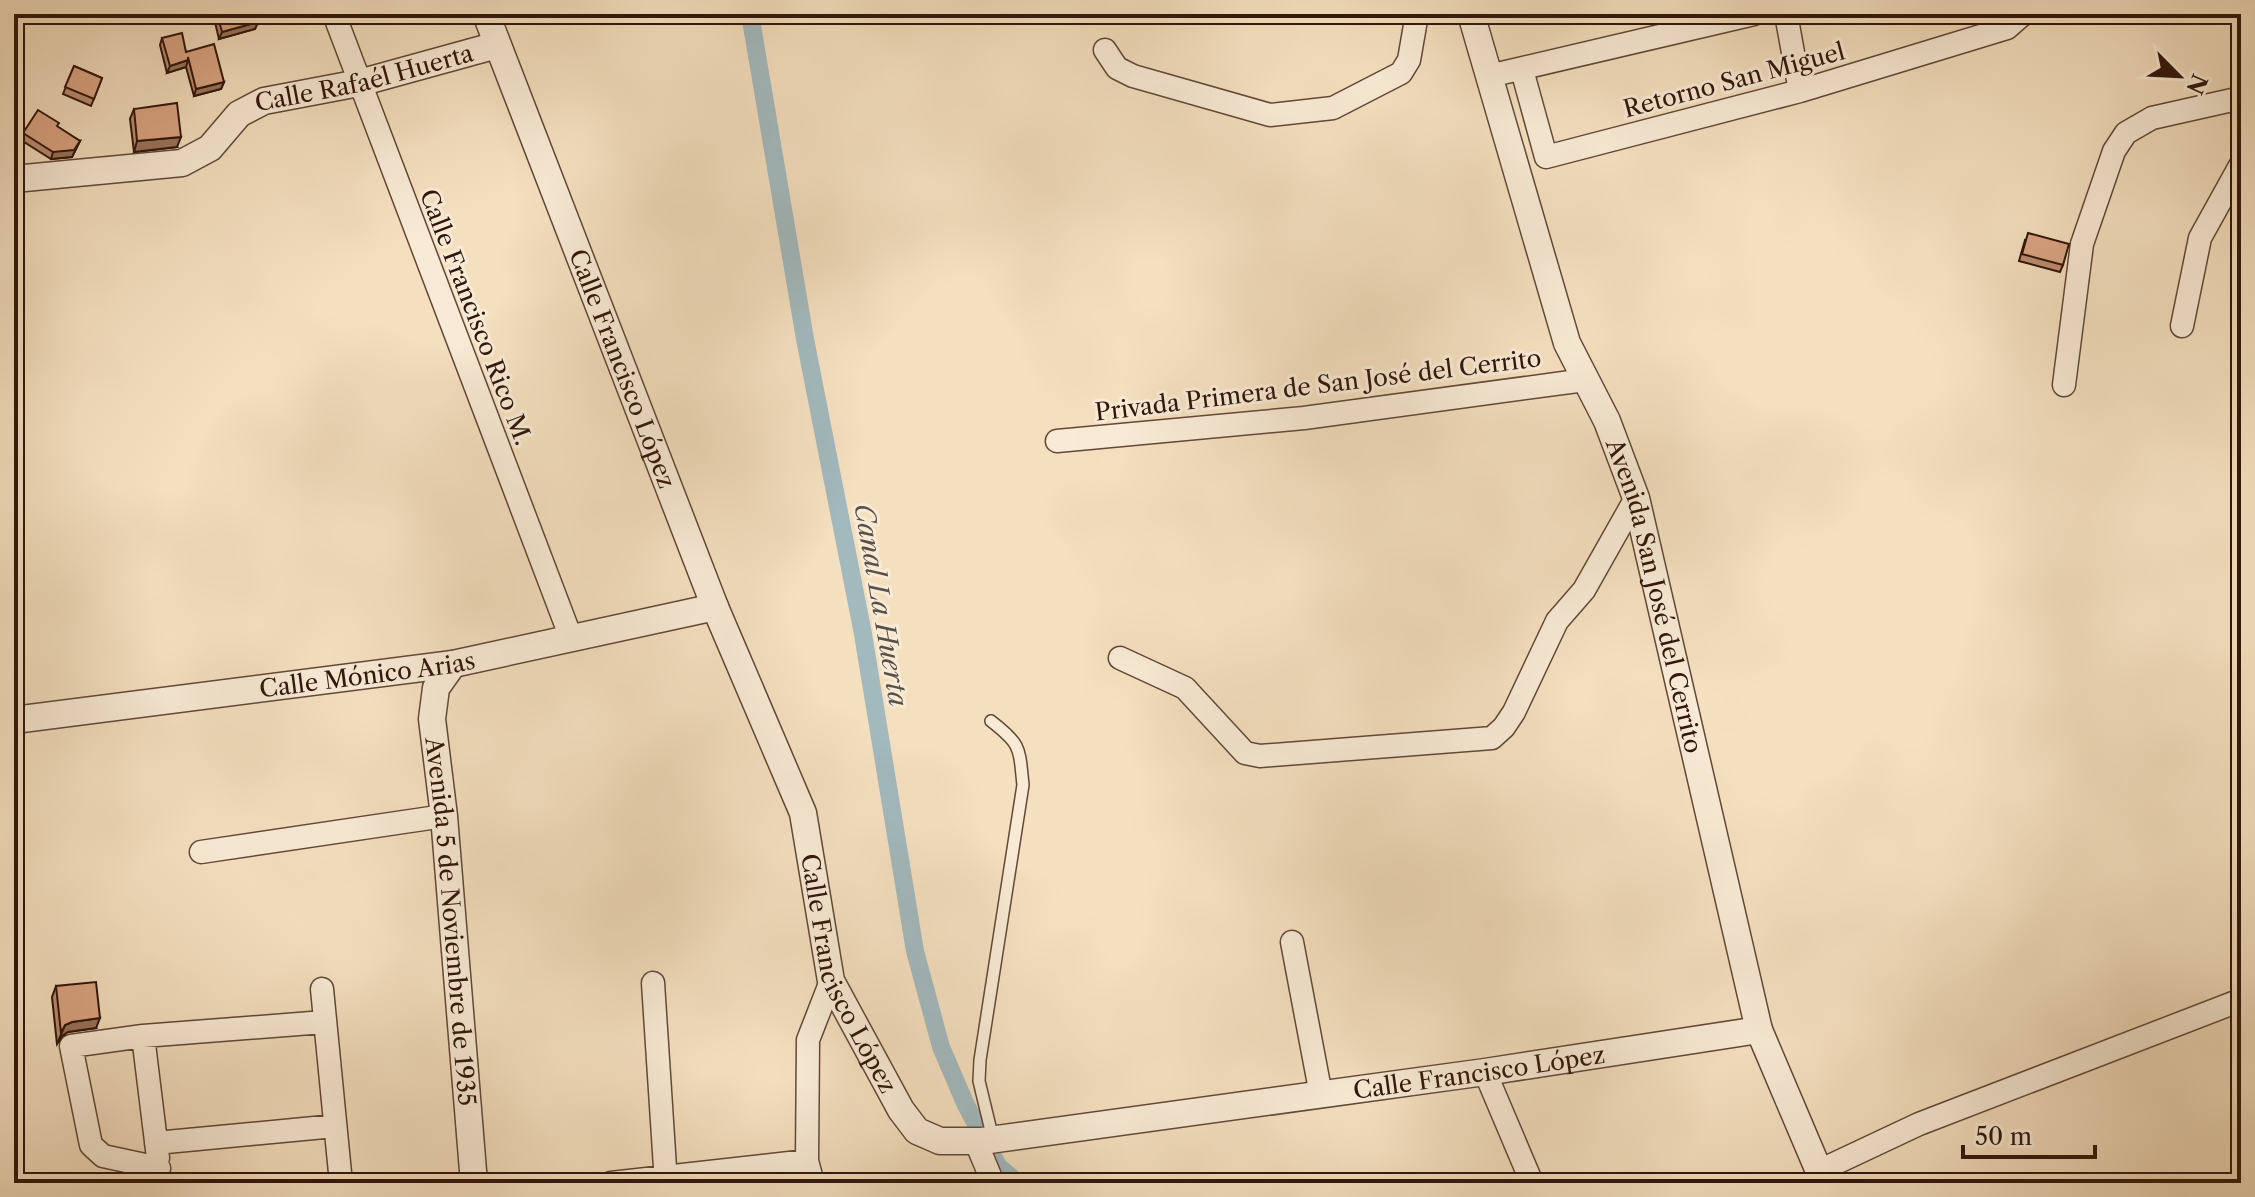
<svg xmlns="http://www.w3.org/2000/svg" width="2255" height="1197" font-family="'Libre Caslon Text',serif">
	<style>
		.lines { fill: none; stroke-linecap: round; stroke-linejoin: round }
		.stream { stroke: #747876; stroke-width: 5 }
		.canal { stroke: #a2b9be; stroke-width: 18 }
		.service-casing { stroke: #614837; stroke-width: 14 }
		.minor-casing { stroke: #614837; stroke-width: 25 }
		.tertiary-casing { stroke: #614837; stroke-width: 29 }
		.service { stroke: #f8ead5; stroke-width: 11 }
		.minor { stroke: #f8ead5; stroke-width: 22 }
		.tertiary { stroke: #f8ead5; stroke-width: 26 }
		.wall { fill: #bc8e72; stroke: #30160a; stroke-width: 2 }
		.shaded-wall { fill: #99745c; stroke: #30160a; stroke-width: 2 }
		.building { fill: #dba584; stroke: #30160a; stroke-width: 2 }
		.labels { text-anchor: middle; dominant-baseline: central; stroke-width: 6; stroke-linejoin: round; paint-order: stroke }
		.street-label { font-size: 24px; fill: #30160a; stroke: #f8ead5 }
		.water-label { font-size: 26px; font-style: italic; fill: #584f49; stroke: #f8ead5 }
	</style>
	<rect width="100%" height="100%" fill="#f4dfbf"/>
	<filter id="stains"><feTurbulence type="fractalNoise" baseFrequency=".0025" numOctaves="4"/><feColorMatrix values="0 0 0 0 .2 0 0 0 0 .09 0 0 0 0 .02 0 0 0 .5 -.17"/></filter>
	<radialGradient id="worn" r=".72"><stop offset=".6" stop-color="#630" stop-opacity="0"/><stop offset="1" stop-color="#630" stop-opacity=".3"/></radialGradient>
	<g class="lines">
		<path class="stream" d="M2164,14C2185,27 2208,20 2231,14"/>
		<path class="canal" d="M750,14L805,339L863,634L915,951L941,1047L965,1103L998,1166L1018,1183"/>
		<g class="service-casing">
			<path id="service" d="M991,721C1022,745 1019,748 1023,785L980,1060L979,1081L993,1139"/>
		</g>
		<g class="minor-casing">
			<path id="minor" d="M334,14L571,638
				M1786,14L1800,91
				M1105,50L1117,68L1133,76L1270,115L1333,108L1401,73L1409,60L1417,14
				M1522,70L1546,157L1800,91L2007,28L2023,14
				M1489,76L1754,14
				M2182,326L2200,238L2241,164
				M2064,385L2082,244L2114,151L2126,133L2152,118L2241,98
				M1057,441L1304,418L1585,380
				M1120,658L1185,688L1245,753L1260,756L1492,738L1504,727L1514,712L1557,621L1584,590L1636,498
				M201,852L444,816
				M1292,942L1321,1095
				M653,983L666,1183
				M322,989L341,1183
				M143,1036L158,1158
				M1485,1072L1532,1183
				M976,1142L993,1183
				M156,1143L335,1126
				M159,1168L103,1156L91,1145L71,1046L143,1036L324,1022
				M1819,1171L1919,1124L2241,1000
				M611,1183L807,1161
				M813,1183L807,1161L808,1040L831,981"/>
		</g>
		<g class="tertiary-casing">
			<g id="tertiary">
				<path id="s1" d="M486,14L715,607L803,813L831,981L901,1110L917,1131L940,1141H982L1485,1072L1759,1030"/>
				<path id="s2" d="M1471,14L1567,343L1607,421L1636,498L1759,1030L1824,1183"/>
				<path id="s3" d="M14,179L182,163L210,148L239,114L264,101L359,83L497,45"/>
				<path id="s4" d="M453,664L436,688L432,719L444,816L474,1183"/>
				<path id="s5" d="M14,720L453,664L715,607"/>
			</g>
		</g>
		<use href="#service" class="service"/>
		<use href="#minor" class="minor"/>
		<use href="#tertiary" class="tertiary"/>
	</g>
	<path class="wall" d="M213,14H255L258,22L255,29L219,39Z
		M162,38L186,52L224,82L221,89L194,96L186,67L167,73L160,45Z
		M74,66L102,78L91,106L63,94Z
		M134,109L177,147L134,152L130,119Z
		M57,127L80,141L72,157L51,159L21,140L23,133Z
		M2025,240L2063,265L2060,272L2019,261Z
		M56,986L96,1028L68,1032L62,1036L57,1044L52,997Z"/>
	<path class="shaded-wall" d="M258,22L255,29L219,39L222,32Z
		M188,60L186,67L167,73L170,66Z
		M224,82L221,89L194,96L196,89Z
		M181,137L177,147L134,152L137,141Z
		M80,141L72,157L51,159L53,152Z
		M100,1018L96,1028L68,1032L62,1036L57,1044L65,1025L72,1022Z"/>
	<path class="building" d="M217,14H255L258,22L222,32Z
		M182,33L186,52L214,44L224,82L196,89L188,57V60L170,66L162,38Z
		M74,66L102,78L94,99L65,87Z
		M177,103L181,137L137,141L134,109Z
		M38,110L59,123L57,126L80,141L74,150L53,152L23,133Z
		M2028,233L2069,244L2063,265L2022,254Z
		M96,982L100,1018L72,1022L65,1025L61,1033L56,986Z"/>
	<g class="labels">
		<g class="street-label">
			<text stroke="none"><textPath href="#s3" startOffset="376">Calle Rafaél Huerta</textPath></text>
			<text transform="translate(1734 80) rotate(-15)">Retorno San Miguel</text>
			<text transform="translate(476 317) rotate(69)">Calle Francisco Rico M.</text>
			<text stroke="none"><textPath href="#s1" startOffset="380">Calle Francisco López</textPath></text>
			<text transform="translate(1318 385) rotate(-7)">Privada Primera de San José del Cerrito</text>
			<text stroke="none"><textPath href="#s2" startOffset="612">Avenida San José del Cerrito</textPath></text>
			<text stroke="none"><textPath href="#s5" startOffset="356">Calle Mónico Arias</textPath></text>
			<text stroke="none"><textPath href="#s4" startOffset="264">Avenida 5 de Noviembre de 1935</textPath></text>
			<text stroke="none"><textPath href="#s1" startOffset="1028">Calle Francisco López</textPath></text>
			<text stroke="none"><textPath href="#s1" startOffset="1772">Calle Francisco López</textPath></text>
		</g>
		<g class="water-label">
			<text transform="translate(881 605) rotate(80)">Canal La Huerta</text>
		</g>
	</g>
	<rect width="2255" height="1197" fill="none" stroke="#f4dfbf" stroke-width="48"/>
	<rect x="16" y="16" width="2223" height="1165" fill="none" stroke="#30160a" stroke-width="4"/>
	<rect x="24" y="24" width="2207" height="1149" fill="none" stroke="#30160a" stroke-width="2"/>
	<g transform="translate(2179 76) rotate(114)" stroke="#f8ead5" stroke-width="6" paint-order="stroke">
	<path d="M0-6L14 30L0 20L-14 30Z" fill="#30160a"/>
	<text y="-12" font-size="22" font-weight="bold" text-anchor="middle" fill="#30160a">N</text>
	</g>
	<path d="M1963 1145v12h132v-12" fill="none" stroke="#30160a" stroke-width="4"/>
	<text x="1975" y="1145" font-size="24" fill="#30160a" stroke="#f8ead5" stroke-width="6" paint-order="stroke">50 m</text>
	<rect width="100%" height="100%" filter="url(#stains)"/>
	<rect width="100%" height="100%" fill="url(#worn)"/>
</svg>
